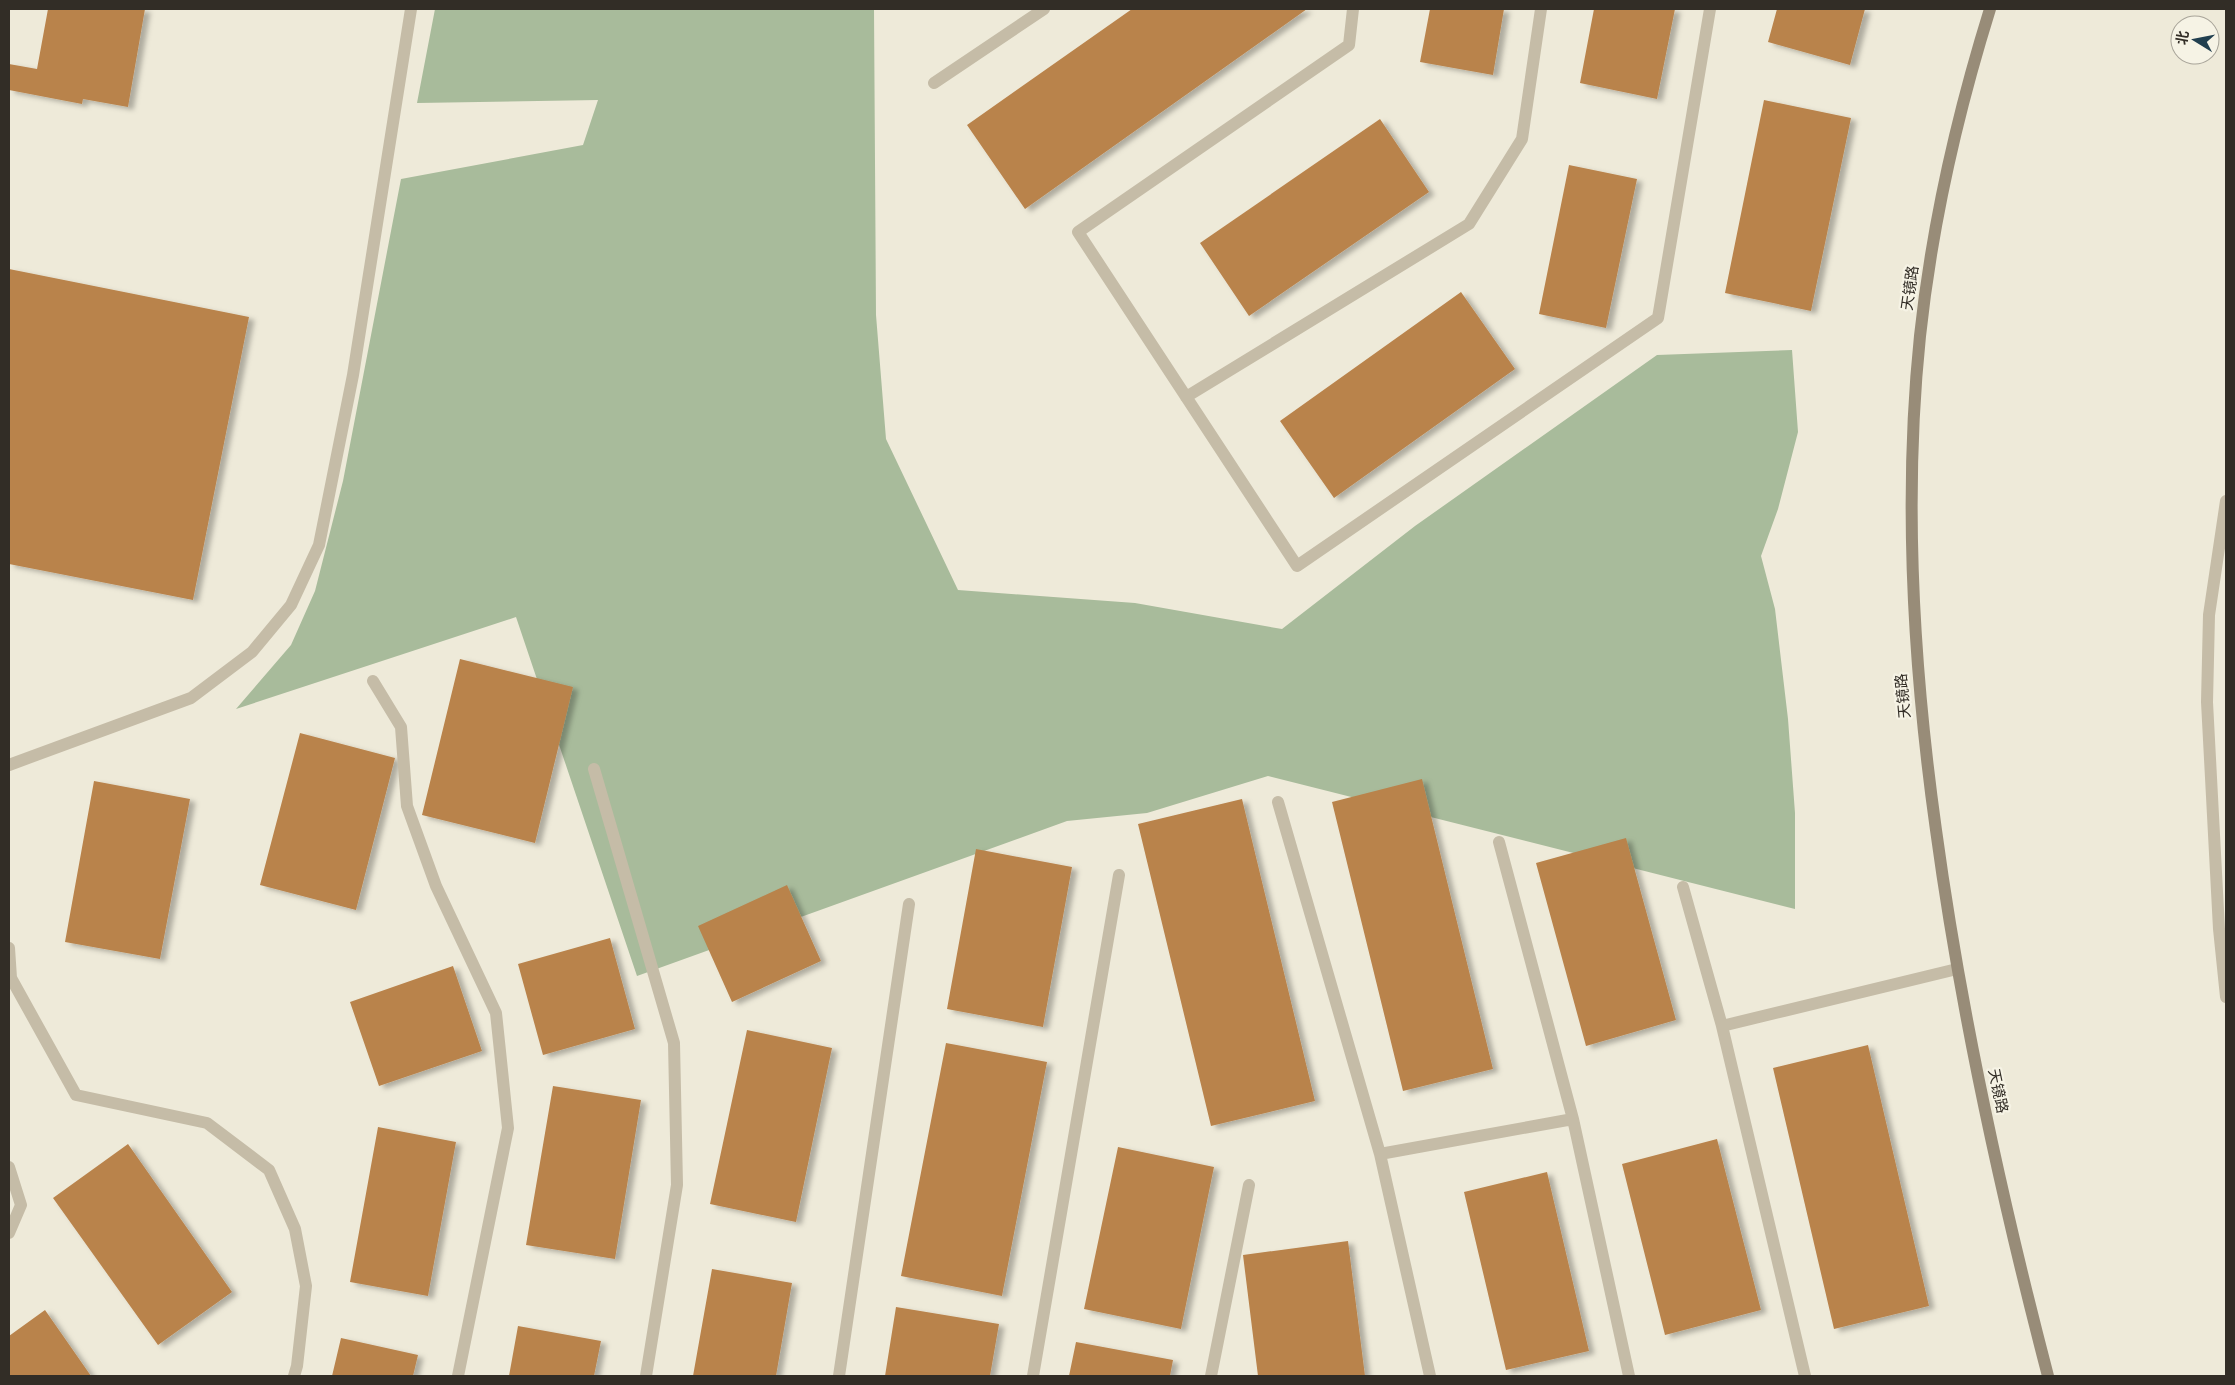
<svg xmlns="http://www.w3.org/2000/svg" width="2235" height="1385" font-family="Karla,'Noto Sans SC',sans-serif">
	<style>
		.green { fill: #a8bb9b }
		.building { fill: #b9834c; filter: url(#shadow) }
		.lines { fill: none; stroke-linecap: round; stroke-linejoin: round }
		.lane { stroke: #c5bca7; stroke-width: 12 }
		.street { stroke: #c5bca7; stroke-width: 12 }
		.secondary { stroke: #988c78; stroke-width: 12 }
		.labels { text-anchor: middle; dominant-baseline: central; stroke-width: 4.5; stroke-linejoin: round; paint-order: stroke }
		.street-label { font-size: 15px; fill: #322d26; stroke: #f6f3e5 }
	</style>
	<defs>
		<filter id="shadow"><feDropShadow dx="5.5" dy="3" stdDeviation="2.5" flood-color="#0004"/></filter>
	</defs>
	<rect width="100%" height="100%" fill="#eeead9"/>
	<path class="green" d="M435,9H874L876,315L886,439L958,590L1135,603L1282,629L1415,526L1657,355L1792,350L1798,432L1778,509L1761,556L1775,609L1788,719L1795,813V909L1268,776L1147,813L1067,821L637,976L516,617L236,709L291,645L315,591L343,481L401,179L583,145L598,100L417,103Z"/>
	<path class="building" d="M48,9H145L128,107L83,99L82,104L9,90V64L37,69Z
		M1132,9H1307L1025,209L967,125Z
		M1430,9H1504L1493,75L1420,62Z
		M1594,9H1675L1657,99L1580,83Z
		M1777,9H1865L1850,65L1768,42Z
		M1764,100L1851,118L1811,311L1725,293Z
		M1380,119L1429,192L1249,316L1200,243Z
		M1569,165L1637,179L1606,328L1539,314Z
		M9,269L249,317L193,600L9,564Z
		M1461,292L1515,369L1334,498L1280,421Z
		M460,659L573,687L535,843L422,815Z
		M300,733L395,758L356,910L260,885Z
		M1422,779L1493,1069L1403,1091L1332,802Z
		M94,781L190,799L160,959L65,942Z
		M1242,799L1315,1101L1211,1126L1138,824Z
		M1626,838L1676,1020L1586,1046L1536,863Z
		M976,849L1072,867L1043,1027L947,1009Z
		M787,885L821,961L732,1002L698,926Z
		M610,938L635,1029L543,1055L518,964Z
		M453,966L482,1051L379,1086L350,1002Z
		M747,1030L832,1048L796,1222L710,1204Z
		M946,1043L1047,1062L1002,1296L901,1276Z
		M1868,1045L1929,1306L1834,1329L1773,1068Z
		M553,1086L641,1100L615,1259L526,1245Z
		M378,1127L456,1142L428,1296L350,1282Z
		M1717,1139L1761,1310L1665,1335L1622,1164Z
		M128,1144L232,1292L158,1345L53,1198Z
		M1118,1147L1214,1167L1181,1329L1084,1309Z
		M1547,1172L1589,1351L1506,1370L1464,1192Z
		M1348,1241L1365,1376H1258L1243,1255Z
		M712,1269L792,1283L776,1376H693Z
		M896,1307L999,1324L990,1376H885Z
		M45,1310L91,1376H9V1336Z
		M518,1326L601,1341L594,1376H509Z
		M341,1338L418,1355L413,1376H332Z
		M1076,1342L1173,1360L1170,1376H1069Z"/>
	<g class="lines">
		<path class="lane" d="M1353,9L1349,45L1078,232L1297,566L1658,318L1710,9
			M934,83L1044,9
			M1186,397L1469,224L1522,139L1541,9
			M373,681L401,727L407,806L436,886L496,1013L508,1128L458,1376
			M594,769L674,1043L677,1185L646,1376
			M1278,802L1380,1154
			M1499,842L1573,1119
			M1683,887L1722,1026
			M9,948L11,978L76,1095L207,1123L269,1170L295,1229L306,1286L297,1366L294,1376
			M9,1167L21,1205L9,1233
			M839,1376L909,904
			M1033,1376L1119,875
			M1211,1376L1249,1185
			M1430,1376L1380,1154L1573,1119L1629,1376
			M1805,1376L1722,1026L1957,969"/>
		<path class="street" d="M2226,501L2209,615L2207,702L2219,929L2226,997
			M9,765L191,698L252,652L291,605L319,545L353,375L411,9"/>
		<path class="secondary" d="M1990,9C1957,115 1932,224 1920,336C1903,500 1913,666 1936,830C1961,1014 2001,1196 2048,1376"/>
	</g>
	<g class="labels">
		<g class="street-label">
			<text transform="translate(1910 288) rotate(-82)">天镜路</text>
			<text transform="translate(1903 696) rotate(-95)">天镜路</text>
			<text transform="translate(1998 1091) rotate(78)">天镜路</text>
		</g>
	</g>
	<rect width="2235" height="1385" fill="none" stroke="#322d26" stroke-width="20"/>
	<g transform="translate(2195 40) rotate(280)"><circle r="24" fill="#f6f3e5" stroke="#a8a499"/>
	<path d="M0-4L9 19L0 12L-9 19Z" fill="#213f4f"/>
	<text y="-8" font-size="14" font-weight="bold" text-anchor="middle" fill="#322d26">北</text>
	</g>
</svg>
